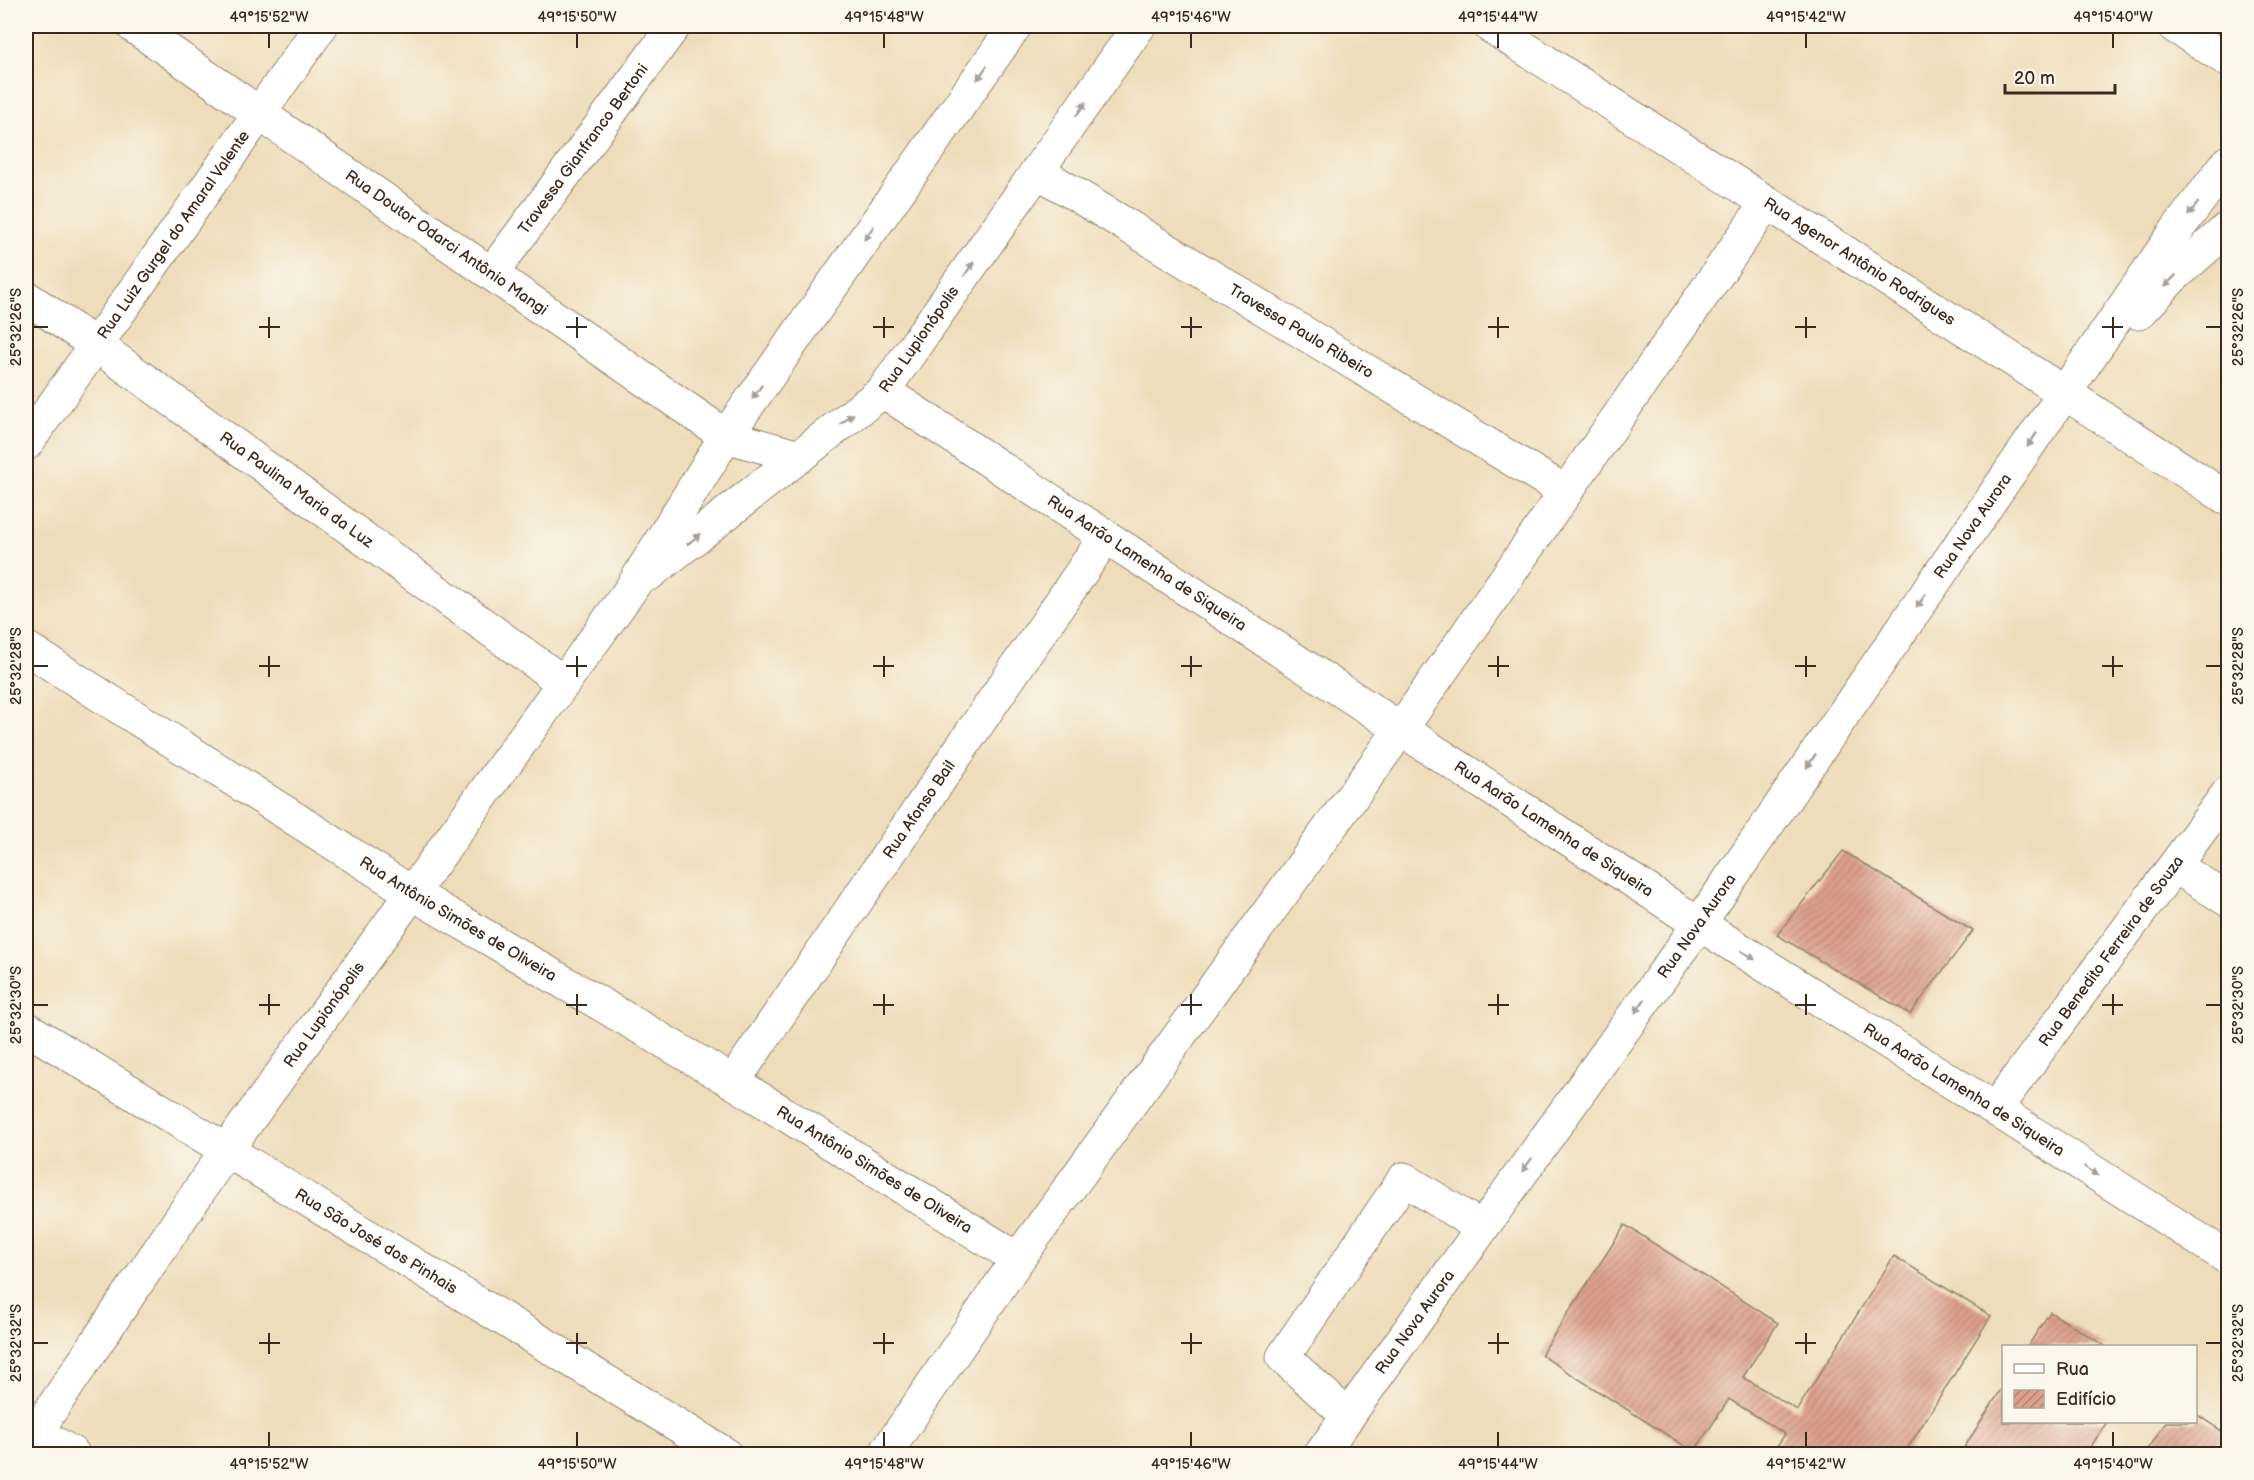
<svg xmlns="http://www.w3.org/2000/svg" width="2254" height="1480" font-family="'Balsamiq Sans',sans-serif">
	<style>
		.building { fill: url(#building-hatch) }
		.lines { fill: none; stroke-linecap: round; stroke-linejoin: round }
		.minor-casing { stroke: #94846c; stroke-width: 35 }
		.major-casing { stroke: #94846c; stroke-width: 35 }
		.minor { stroke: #fff; stroke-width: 33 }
		.major { stroke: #fff; stroke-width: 33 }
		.oneway { fill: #a79f9a }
		.ticks { fill: none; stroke: #3b2a1e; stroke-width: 2 }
		.labels { text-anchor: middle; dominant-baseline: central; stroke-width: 4.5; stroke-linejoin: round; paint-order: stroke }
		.street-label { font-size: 16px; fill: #3b2a1e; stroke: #fbf7ec }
		.neatline { fill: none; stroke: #3b2a1e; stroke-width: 2 }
		.ticks-label { font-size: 15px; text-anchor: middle; fill: #3b2a1e }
	</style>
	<defs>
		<pattern id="building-hatch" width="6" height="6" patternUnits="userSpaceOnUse" patternTransform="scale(1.5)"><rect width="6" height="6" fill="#dda08c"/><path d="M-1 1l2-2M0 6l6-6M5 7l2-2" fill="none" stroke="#b48372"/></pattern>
	</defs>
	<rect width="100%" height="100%" fill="#fbf7ec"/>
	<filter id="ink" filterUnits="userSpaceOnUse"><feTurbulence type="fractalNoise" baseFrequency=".0167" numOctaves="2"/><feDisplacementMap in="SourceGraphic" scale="12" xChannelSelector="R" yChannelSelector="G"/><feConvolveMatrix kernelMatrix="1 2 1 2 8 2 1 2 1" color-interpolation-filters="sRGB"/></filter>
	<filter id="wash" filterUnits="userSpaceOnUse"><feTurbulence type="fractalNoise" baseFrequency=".008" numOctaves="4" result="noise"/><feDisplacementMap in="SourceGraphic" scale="24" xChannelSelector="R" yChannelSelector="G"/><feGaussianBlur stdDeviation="1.35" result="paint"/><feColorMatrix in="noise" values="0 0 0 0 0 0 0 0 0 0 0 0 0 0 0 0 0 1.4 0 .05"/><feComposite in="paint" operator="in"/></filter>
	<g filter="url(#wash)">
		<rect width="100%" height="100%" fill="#eeddba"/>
		<g id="blocks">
			<path class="building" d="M1843,851L1973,931L1910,1014L1777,935Z
				M1625,1225L1778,1323L1743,1377L1797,1410L1894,1256L1991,1316L1904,1454H1772L1785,1434L1729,1399L1694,1452L1541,1355Z
				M2050,1312L2105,1346H2028Z
				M2004,1385V1422H2107L2086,1454H1960Z
				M2196,1414L2228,1435V1454H2145L2166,1422H2196Z"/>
		</g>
	</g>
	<g filter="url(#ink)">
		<use href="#blocks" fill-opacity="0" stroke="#94846c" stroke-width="1.5"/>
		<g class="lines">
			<g class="minor-casing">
				<g id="minor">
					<path id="s1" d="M133,26L726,436L799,457"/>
					<path id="s2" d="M1490,26C1736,184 1984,339 2228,499"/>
					<path d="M2174,26L2228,60"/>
					<path id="s3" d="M1037,171L1566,492"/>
					<path id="s4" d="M492,273L674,26"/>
					<path id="s5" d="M26,297L96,345L564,683"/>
					<path id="s6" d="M883,391L1699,924L1995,1109L2228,1258"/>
					<path id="s7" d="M26,444L321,26"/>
					<path id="s8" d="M649,574L883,391L1139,26"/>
					<path id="s9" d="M26,648L412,893L733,1082L1018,1259"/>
					<path d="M2175,866L2228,900"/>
					<path id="s10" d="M26,1028L725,1454"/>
					<path id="s11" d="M733,1082L1106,536"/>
					<path id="s12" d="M1995,1109L2228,793"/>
					<path d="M1348,1416L1283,1357L1404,1179L1482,1228"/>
					<path d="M26,1426L73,1454"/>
					<path id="s13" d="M26,1447L226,1151L631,589L726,436L1015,26"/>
					<path d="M885,1454L1018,1259L1401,729L1766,204"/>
				</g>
			</g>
			<g class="major-casing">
				<g id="major">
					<path d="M2139,313L2172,278L2228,228"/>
					<path id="s14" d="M1321,1454L1699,924L2176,231L2228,162"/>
				</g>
			</g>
			<use href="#minor" class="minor"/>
			<use href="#major" class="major"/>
		</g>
		<defs><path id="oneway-solid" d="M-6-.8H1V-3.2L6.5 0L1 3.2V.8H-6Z" transform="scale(1.5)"/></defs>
		<g class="oneway">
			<use href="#oneway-solid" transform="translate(982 73) rotate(125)"/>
			<use href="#oneway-solid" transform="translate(1081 109) rotate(-55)"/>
			<use href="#oneway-solid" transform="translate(2193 209) rotate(128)"/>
			<use href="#oneway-solid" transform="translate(869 233) rotate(125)"/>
			<use href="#oneway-solid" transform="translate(969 269) rotate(-55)"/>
			<use href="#oneway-solid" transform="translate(2170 281) rotate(135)"/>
			<use href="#oneway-solid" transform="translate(757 392) rotate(125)"/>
			<use href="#oneway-solid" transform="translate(847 419) rotate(-38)"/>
			<use href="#oneway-solid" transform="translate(2032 440) rotate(124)"/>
			<use href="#oneway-solid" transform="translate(694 539) rotate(-38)"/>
			<use href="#oneway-solid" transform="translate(1921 601) rotate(124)"/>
			<use href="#oneway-solid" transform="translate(1811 761) rotate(124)"/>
			<use href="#oneway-solid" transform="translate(1748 955) rotate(32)"/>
			<use href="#oneway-solid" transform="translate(1640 1006) rotate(125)"/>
			<use href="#oneway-solid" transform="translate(1527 1165) rotate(125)"/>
			<use href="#oneway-solid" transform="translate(2091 1171) rotate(33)"/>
		</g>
	</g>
	<path class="ticks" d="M269,33V48M577,33V48M884,33V48M1191,33V48M1498,33V48M1806,33V48M2113,33V48M269,317V338M577,317V338M884,317V338M1191,317V338M1498,317V338M1806,317V338M2113,317V338M33,327H48M259,327H280M566,327H587M873,327H894M1181,327H1202M1488,327H1509M1795,327H1816M2102,327H2123M2206,327H2221M269,656V677M577,656V677M884,656V677M1191,656V677M1498,656V677M1806,656V677M2113,656V677M33,666H48M259,666H280M566,666H587M873,666H894M1181,666H1202M1488,666H1509M1795,666H1816M2102,666H2123M2206,666H2221M269,994V1015M577,994V1015M884,994V1015M1191,994V1015M1498,994V1015M1806,994V1015M2113,994V1015M33,1005H48M259,1005H280M566,1005H587M873,1005H894M1181,1005H1202M1488,1005H1509M1795,1005H1816M2102,1005H2123M2206,1005H2221M269,1333V1354M577,1333V1354M884,1333V1354M1191,1333V1354M1498,1333V1354M1806,1333V1354M33,1343H48M259,1343H280M566,1343H587M873,1343H894M1181,1343H1202M1488,1343H1509M1795,1343H1816M2206,1343H2221M269,1432V1447M577,1432V1447M884,1432V1447M1191,1432V1447M1498,1432V1447M1806,1432V1447M2113,1432V1447"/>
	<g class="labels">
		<g class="street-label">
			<text stroke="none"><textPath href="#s4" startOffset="154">Travessa Gianfranco Bertoni</textPath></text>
			<text stroke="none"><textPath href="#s7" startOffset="256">Rua Luiz Gurgel do Amaral Valente</textPath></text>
			<text stroke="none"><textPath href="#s1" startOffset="381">Rua Doutor Odarci Antônio Mangi</textPath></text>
			<text stroke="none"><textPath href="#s2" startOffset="438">Rua Agenor Antônio Rodrigues</textPath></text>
			<text stroke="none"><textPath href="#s3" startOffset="309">Travessa Paulo Ribeiro</textPath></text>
			<text stroke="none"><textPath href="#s8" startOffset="360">Rua Lupionópolis</textPath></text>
			<text stroke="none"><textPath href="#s5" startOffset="332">Rua Paulina Maria da Luz</textPath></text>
			<text stroke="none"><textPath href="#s14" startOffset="1134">Rua Nova Aurora</textPath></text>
			<text stroke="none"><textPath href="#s6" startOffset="315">Rua Aarão Lamenha de Siqueira</textPath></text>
			<text stroke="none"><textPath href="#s11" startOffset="330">Rua Afonso Bail</textPath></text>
			<text stroke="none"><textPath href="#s6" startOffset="801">Rua Aarão Lamenha de Siqueira</textPath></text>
			<text stroke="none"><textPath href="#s9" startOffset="510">Rua Antônio Simões de Oliveira</textPath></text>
			<text stroke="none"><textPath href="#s14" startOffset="648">Rua Nova Aurora</textPath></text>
			<text stroke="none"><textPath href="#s12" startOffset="196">Rua Benedito Ferreira de Souza</textPath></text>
			<text stroke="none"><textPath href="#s13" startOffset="525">Rua Lupionópolis</textPath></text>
			<text stroke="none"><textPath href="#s6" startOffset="1287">Rua Aarão Lamenha de Siqueira</textPath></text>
			<text stroke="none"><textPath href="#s9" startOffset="996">Rua Antônio Simões de Oliveira</textPath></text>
			<text stroke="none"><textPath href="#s10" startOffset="410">Rua São José dos Pinhais</textPath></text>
			<text stroke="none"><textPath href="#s14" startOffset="162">Rua Nova Aurora</textPath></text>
		</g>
	</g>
	<rect width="2254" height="1480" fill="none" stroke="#fbf7ec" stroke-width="66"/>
	<rect x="2002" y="1345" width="195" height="78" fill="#fbf7ec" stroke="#aea59a" stroke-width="1.5"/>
	<rect x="2014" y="1364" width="30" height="9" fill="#ffffff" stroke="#aea59a" stroke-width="1.5"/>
	<text x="2056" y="1375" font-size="18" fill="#3b2a1e">Rua</text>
	<rect x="2014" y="1390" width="30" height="18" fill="url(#building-hatch)" stroke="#aea59a" stroke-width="1.5"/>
	<text x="2056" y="1405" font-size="18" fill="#3b2a1e">Edifício</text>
	<path d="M2005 84v9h110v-9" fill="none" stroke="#3b2a1e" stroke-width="3"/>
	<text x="2014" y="84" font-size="18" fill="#3b2a1e" stroke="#fbf7ec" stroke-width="4.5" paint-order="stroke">20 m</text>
	<rect x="33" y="33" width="2188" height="1414" class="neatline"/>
	<g class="ticks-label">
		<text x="269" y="22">49°15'52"W</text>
		<text x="577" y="22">49°15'50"W</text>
		<text x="884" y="22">49°15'48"W</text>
		<text x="1191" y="22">49°15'46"W</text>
		<text x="1498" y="22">49°15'44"W</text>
		<text x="1806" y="22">49°15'42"W</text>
		<text x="2113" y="22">49°15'40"W</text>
		<text transform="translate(16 327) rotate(-90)" y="5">25°32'26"S</text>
		<text transform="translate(2238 327) rotate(-90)" y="5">25°32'26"S</text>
		<text transform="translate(16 666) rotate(-90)" y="5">25°32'28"S</text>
		<text transform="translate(2238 666) rotate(-90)" y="5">25°32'28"S</text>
		<text transform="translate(16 1005) rotate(-90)" y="5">25°32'30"S</text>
		<text transform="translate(2238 1005) rotate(-90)" y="5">25°32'30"S</text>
		<text transform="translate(16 1343) rotate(-90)" y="5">25°32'32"S</text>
		<text transform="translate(2238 1343) rotate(-90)" y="5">25°32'32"S</text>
		<text x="269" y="1469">49°15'52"W</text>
		<text x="577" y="1469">49°15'50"W</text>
		<text x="884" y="1469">49°15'48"W</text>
		<text x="1191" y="1469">49°15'46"W</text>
		<text x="1498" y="1469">49°15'44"W</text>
		<text x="1806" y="1469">49°15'42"W</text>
		<text x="2113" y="1469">49°15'40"W</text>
	</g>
</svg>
